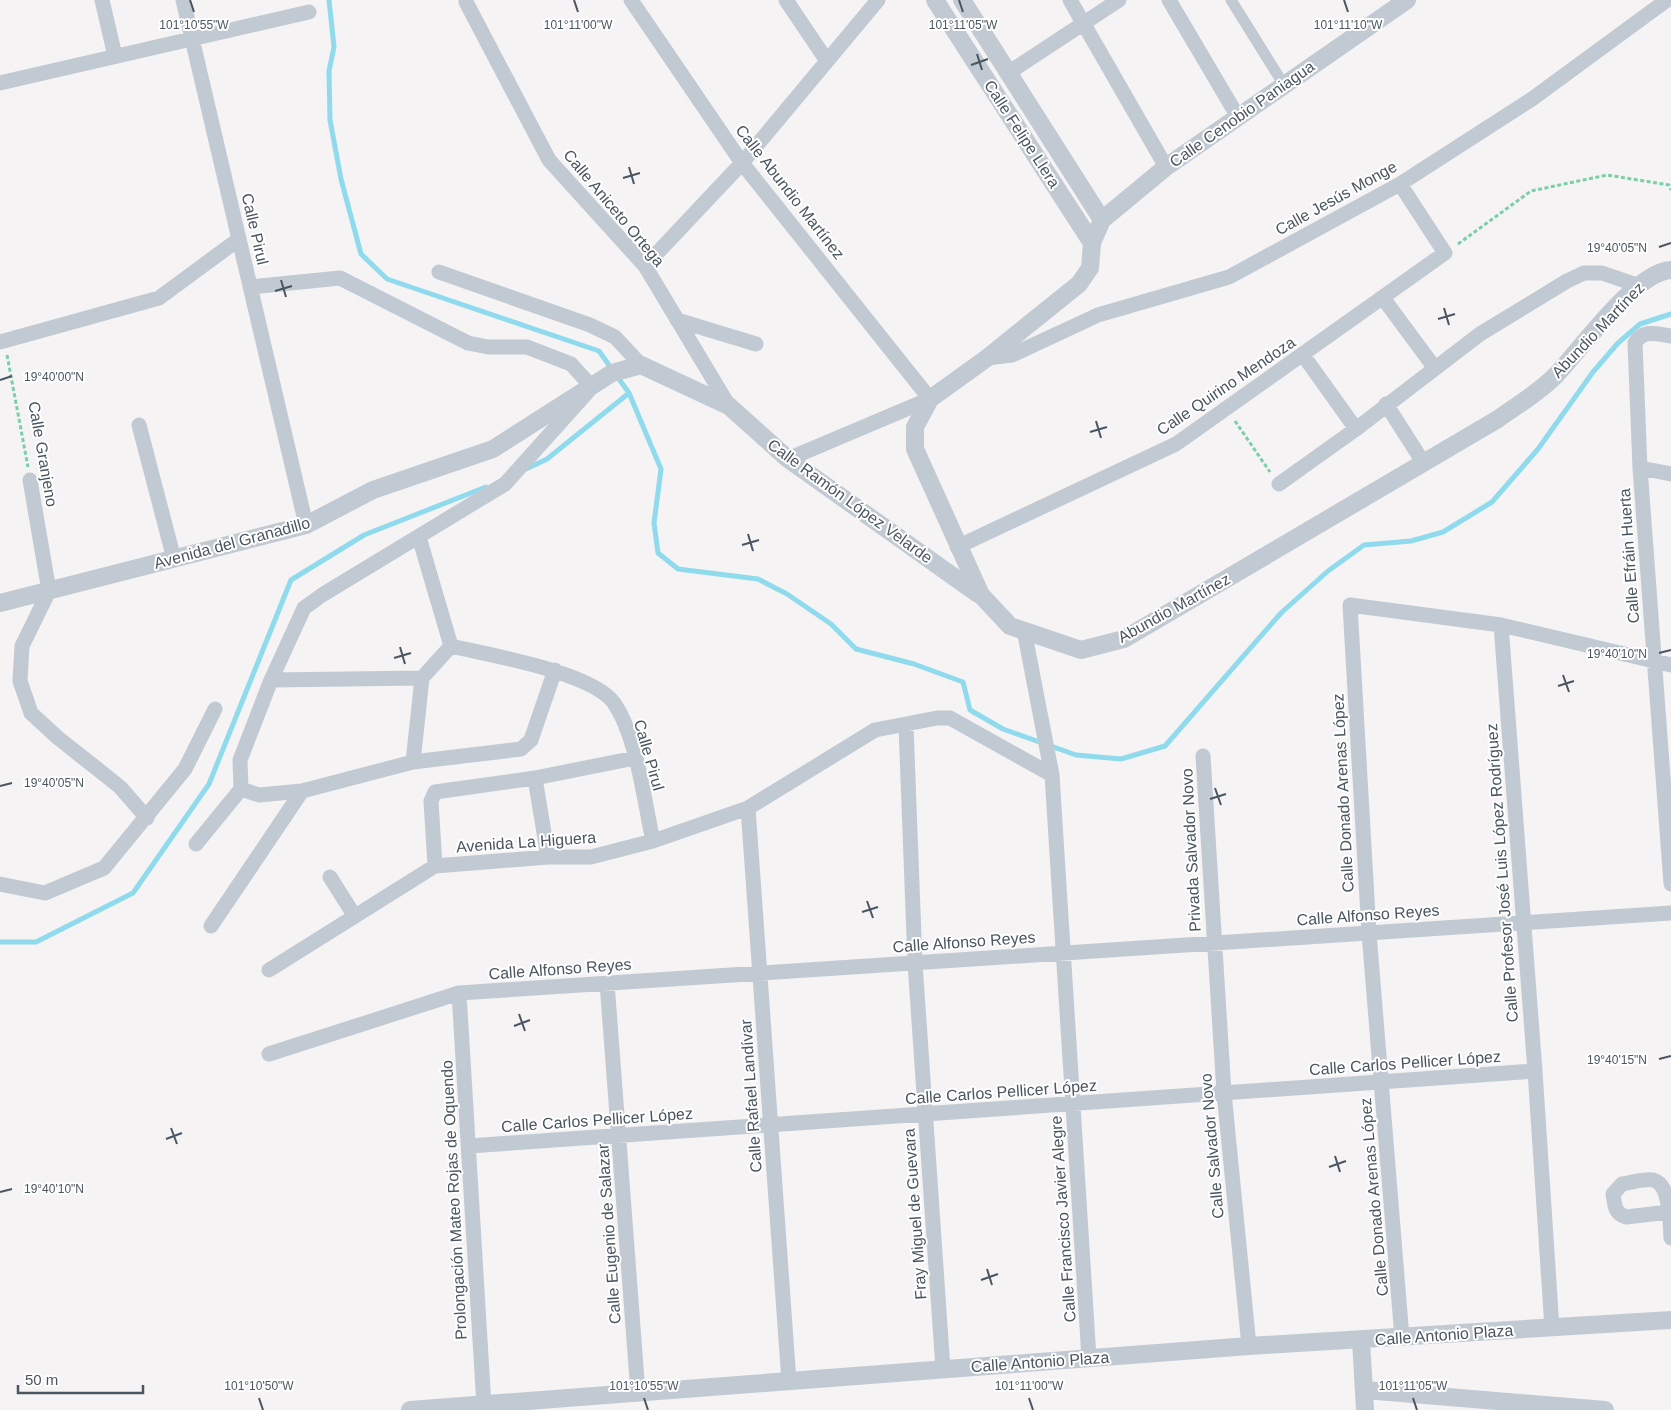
<svg xmlns="http://www.w3.org/2000/svg" width="1671" height="1410" font-family="Arial,sans-serif">
	<style>
		.lines { fill: none; stroke-linecap: round; stroke-linejoin: round }
		.stream { stroke: #90daee; stroke-width: 5 }
		.path { stroke: #7ad0a6; stroke-width: 3; stroke-dasharray: 4 2.5; stroke-linecap: butt }
		.pedestrian { stroke: #c1cad2; stroke-width: 11 }
		.minor { stroke: #c1cad2; stroke-width: 15 }
		.tertiary { stroke: #c1cad2; stroke-width: 18 }
		.ticks { fill: none; stroke: #4a5661; stroke-width: 2 }
		.labels { text-anchor: middle; dominant-baseline: central; stroke-width: 4; stroke-linejoin: round; paint-order: stroke }
		.street-label { font-size: 16px; fill: #4a5661; stroke: #fff }
		.ticks-label { font-size: 12px; text-anchor: middle; fill: #4a5661; stroke: #fff; stroke-width: 4; stroke-linejoin: round; paint-order: stroke }
	</style>
	<rect width="100%" height="100%" fill="#f5f3f3"/>
	<g class="lines">
		<path class="stream" d="M329,0L334,47L329,71L330,120L341,179L361,254L387,279L599,351L629,393L661,469L654,523L658,553L678,569L758,579L787,594L831,624L856,649L914,664L963,682L970,710L1003,729L1076,755L1121,759L1165,746L1281,613L1328,571L1364,545L1411,541L1443,532L1492,502L1538,449L1593,372L1618,343L1640,324L1671,314
			M526,469L547,459L629,393
			M0,942H36L133,893L209,784L291,580L364,535L486,487"/>
		<path class="path" d="M1458,244L1531,191L1607,175L1669,185L1671,190
			M7,355L28,467
			M1235,421L1270,472"/>
		<path class="pedestrian" d="M1231,0L1284,85"/>
		<path class="minor" d="M102,0L115,56
			M183,0L306,525
			M631,0L742,163L930,399L788,459
			M786,0L827,61
			M1070,0L1166,167
			M1169,0L1238,117
			M466,2L549,160L645,266L729,406
			M1008,73L1119,0
			M0,83L309,12
			M645,266L742,163L878,0
			M439,272L590,325L615,337L641,365
			M1383,298L1434,367
			M677,320L756,344
			M1671,336C1656,334 1643,329 1635,343L1640,468L1671,884
			M0,342L159,298L239,239
			M1303,355L1356,429
			M987,358L1012,355L1098,315L1229,277L1400,184L1532,99L1667,0
			M1386,404L1423,462
			M139,425L174,559
			M1640,468L1671,474
			M30,480L49,591L22,646L20,681L31,713L57,737L120,787L147,818
			M1279,484L1356,429L1480,334L1567,281L1584,273H1602L1637,285
			M957,547L1176,444L1445,253L1400,184
			M1501,625L1535,1071L1552,1328
			M1024,630L1052,775L1089,1358
			M451,646C489,655 592,672 614,703C637,737 644,800 653,841
			M271,680L422,678
			M906,726L915,963L943,1369
			M1203,756L1224,1093L1249,1346
			M413,762L422,678L451,646L419,537
			M535,778L548,857
			M241,789L259,795L302,791L413,762L521,749L531,740L555,670
			M748,808L789,1382
			M196,844L241,789L240,760L271,680L304,608L322,595L505,484L592,387L571,364L527,347H488L468,343L340,278L250,287
			M435,866L431,801L435,792L535,778L635,758
			M330,877L354,915
			M0,884L45,893L104,868L185,769L215,709
			M211,926L302,791
			M269,970L435,866L548,857H591L653,841L748,808L875,730L937,718H950L1052,775
			M607,983L638,1393
			M459,993L484,1406
			M269,1054L459,993L1671,913
			M469,1146L1535,1071
			M1669,1212L1626,1217C1614,1213 1615,1205 1613,1194L1622,1184C1631,1183 1644,1178 1653,1180C1671,1184 1670,1223 1671,1238
			M1402,1338L1369,933L1350,605L1501,625L1671,665"/>
		<path class="tertiary" d="M935,0L1092,243
			M962,0L1102,220
			M1407,0L1166,167L1102,220L1092,243L1090,268L1079,284L987,358L930,399L915,427V449L981,595L1010,626L1081,650L1124,639L1498,419C1517,405 1540,392 1556,375C1582,348 1635,272 1671,270
			M0,603L306,525L373,490L493,449L612,373L641,365L729,406L788,459L978,594
			M1361,1340L1365,1410
			M1365,1390L1605,1410
			M410,1410L1249,1346L1671,1320"/>
	</g>
	<path class="ticks" d="M190,0L194,12M574,0L578,12M959,0L963,12M1344,0L1348,12M977,54L982,70M971,65L988,59M629,167L634,184M623,178L640,173M1659,247L1671,243M281,280L286,297M275,291L292,286M1444,308L1449,325M1438,319L1455,314M0,380L12,376M1096,421L1101,438M1090,432L1107,427M748,534L753,551M742,545L759,540M400,647L405,664M1659,653L1671,650M394,658L411,653M1563,675L1569,692M1558,686L1574,681M0,786L12,783M1215,788L1221,805M1210,799L1226,794M867,901L873,918M862,912L878,907M519,1014L525,1031M514,1026L530,1020M1659,1059L1671,1056M171,1128L177,1144M166,1139L182,1133M1335,1156L1340,1172M1329,1167L1346,1161M0,1192L12,1189M987,1269L992,1285M981,1280L998,1274M259,1398L263,1410M644,1398L648,1410M1029,1398L1033,1410M1413,1398L1417,1410"/>
	<g class="labels">
		<g class="street-label">
			<text transform="translate(1242 114) rotate(-35)">Calle Cenobio Paniagua</text>
			<text transform="translate(1022 134) rotate(57)">Calle Felipe Llera</text>
			<text transform="translate(790 192) rotate(52)">Calle Abundio Martínez</text>
			<text transform="translate(1336 198) rotate(-29)">Calle Jesús Monge</text>
			<text transform="translate(614 208) rotate(50)">Calle Aniceto Ortega</text>
			<text transform="translate(255 229) rotate(77)">Calle Pirul</text>
			<text transform="translate(1598 330) rotate(-46)">Abundio Martínez</text>
			<text transform="translate(1226 386) rotate(-34)">Calle Quirino Mendoza</text>
			<text transform="translate(43 454) rotate(80)">Calle Granjeno</text>
			<text transform="translate(850 501) rotate(36)">Calle Ramón López Velarde</text>
			<text transform="translate(232 543) rotate(-15)">Avenida del Granadillo</text>
			<text transform="translate(1629 556) rotate(-94)">Calle Efráin Huerta</text>
			<text transform="translate(1174 608) rotate(-29)">Abundio Martínez</text>
			<text transform="translate(649 755) rotate(74)">Calle Pirul</text>
			<text transform="translate(1343 793) rotate(-93)">Calle Donado Arenas López</text>
			<text transform="translate(526 842) rotate(-4)">Avenida La Higuera</text>
			<text transform="translate(1191 850) rotate(-93)">Privada Salvador Novo</text>
			<text transform="translate(1502 873) rotate(-94)">Calle Profesor José Luis López Rodríguez</text>
			<text transform="translate(1368 915) rotate(-4)">Calle Alfonso Reyes</text>
			<text transform="translate(964 942) rotate(-4)">Calle Alfonso Reyes</text>
			<text transform="translate(560 969) rotate(-4)">Calle Alfonso Reyes</text>
			<text transform="translate(1405 1063) rotate(-4)">Calle Carlos Pellicer López</text>
			<text transform="translate(1001 1092) rotate(-4)">Calle Carlos Pellicer López</text>
			<text transform="translate(751 1096) rotate(-94)">Calle Rafael Landívar</text>
			<text transform="translate(597 1120) rotate(-4)">Calle Carlos Pellicer López</text>
			<text transform="translate(1212 1146) rotate(-95)">Calle Salvador Novo</text>
			<text transform="translate(1374 1197) rotate(-95)">Calle Donado Arenas López</text>
			<text transform="translate(454 1200) rotate(-93)">Prolongación Mateo Rojas de Oquendo</text>
			<text transform="translate(915 1214) rotate(-94)">Fray Miguel de Guevara</text>
			<text transform="translate(1063 1219) rotate(-94)">Calle Francisco Javier Alegre</text>
			<text transform="translate(609 1234) rotate(-94)">Calle Eugenio de Salazar</text>
			<text transform="translate(1444 1335) rotate(-4)">Calle Antonio Plaza</text>
			<text transform="translate(1040 1362) rotate(-4)">Calle Antonio Plaza</text>
		</g>
	</g>
	<g class="ticks-label">
		<text x="194" y="29">101°10'55"W</text>
		<text x="578" y="29">101°11'00"W</text>
		<text x="963" y="29">101°11'05"W</text>
		<text x="1348" y="29">101°11'10"W</text>
		<text x="1617" y="252">19°40'05"N</text>
		<text x="54" y="381">19°40'00"N</text>
		<text x="1617" y="658">19°40'10"N</text>
		<text x="54" y="787">19°40'05"N</text>
		<text x="1617" y="1064">19°40'15"N</text>
		<text x="54" y="1193">19°40'10"N</text>
		<text x="259" y="1390">101°10'50"W</text>
		<text x="644" y="1390">101°10'55"W</text>
		<text x="1029" y="1390">101°11'00"W</text>
		<text x="1413" y="1390">101°11'05"W</text>
	</g>
	<path d="M18 1385v8h125v-8" fill="none" stroke="#4a5661" stroke-width="2.5"/>
	<text x="25" y="1385" font-size="15" fill="#4a5661" stroke="#ffffff" stroke-width="4" paint-order="stroke">50 m</text>
</svg>
